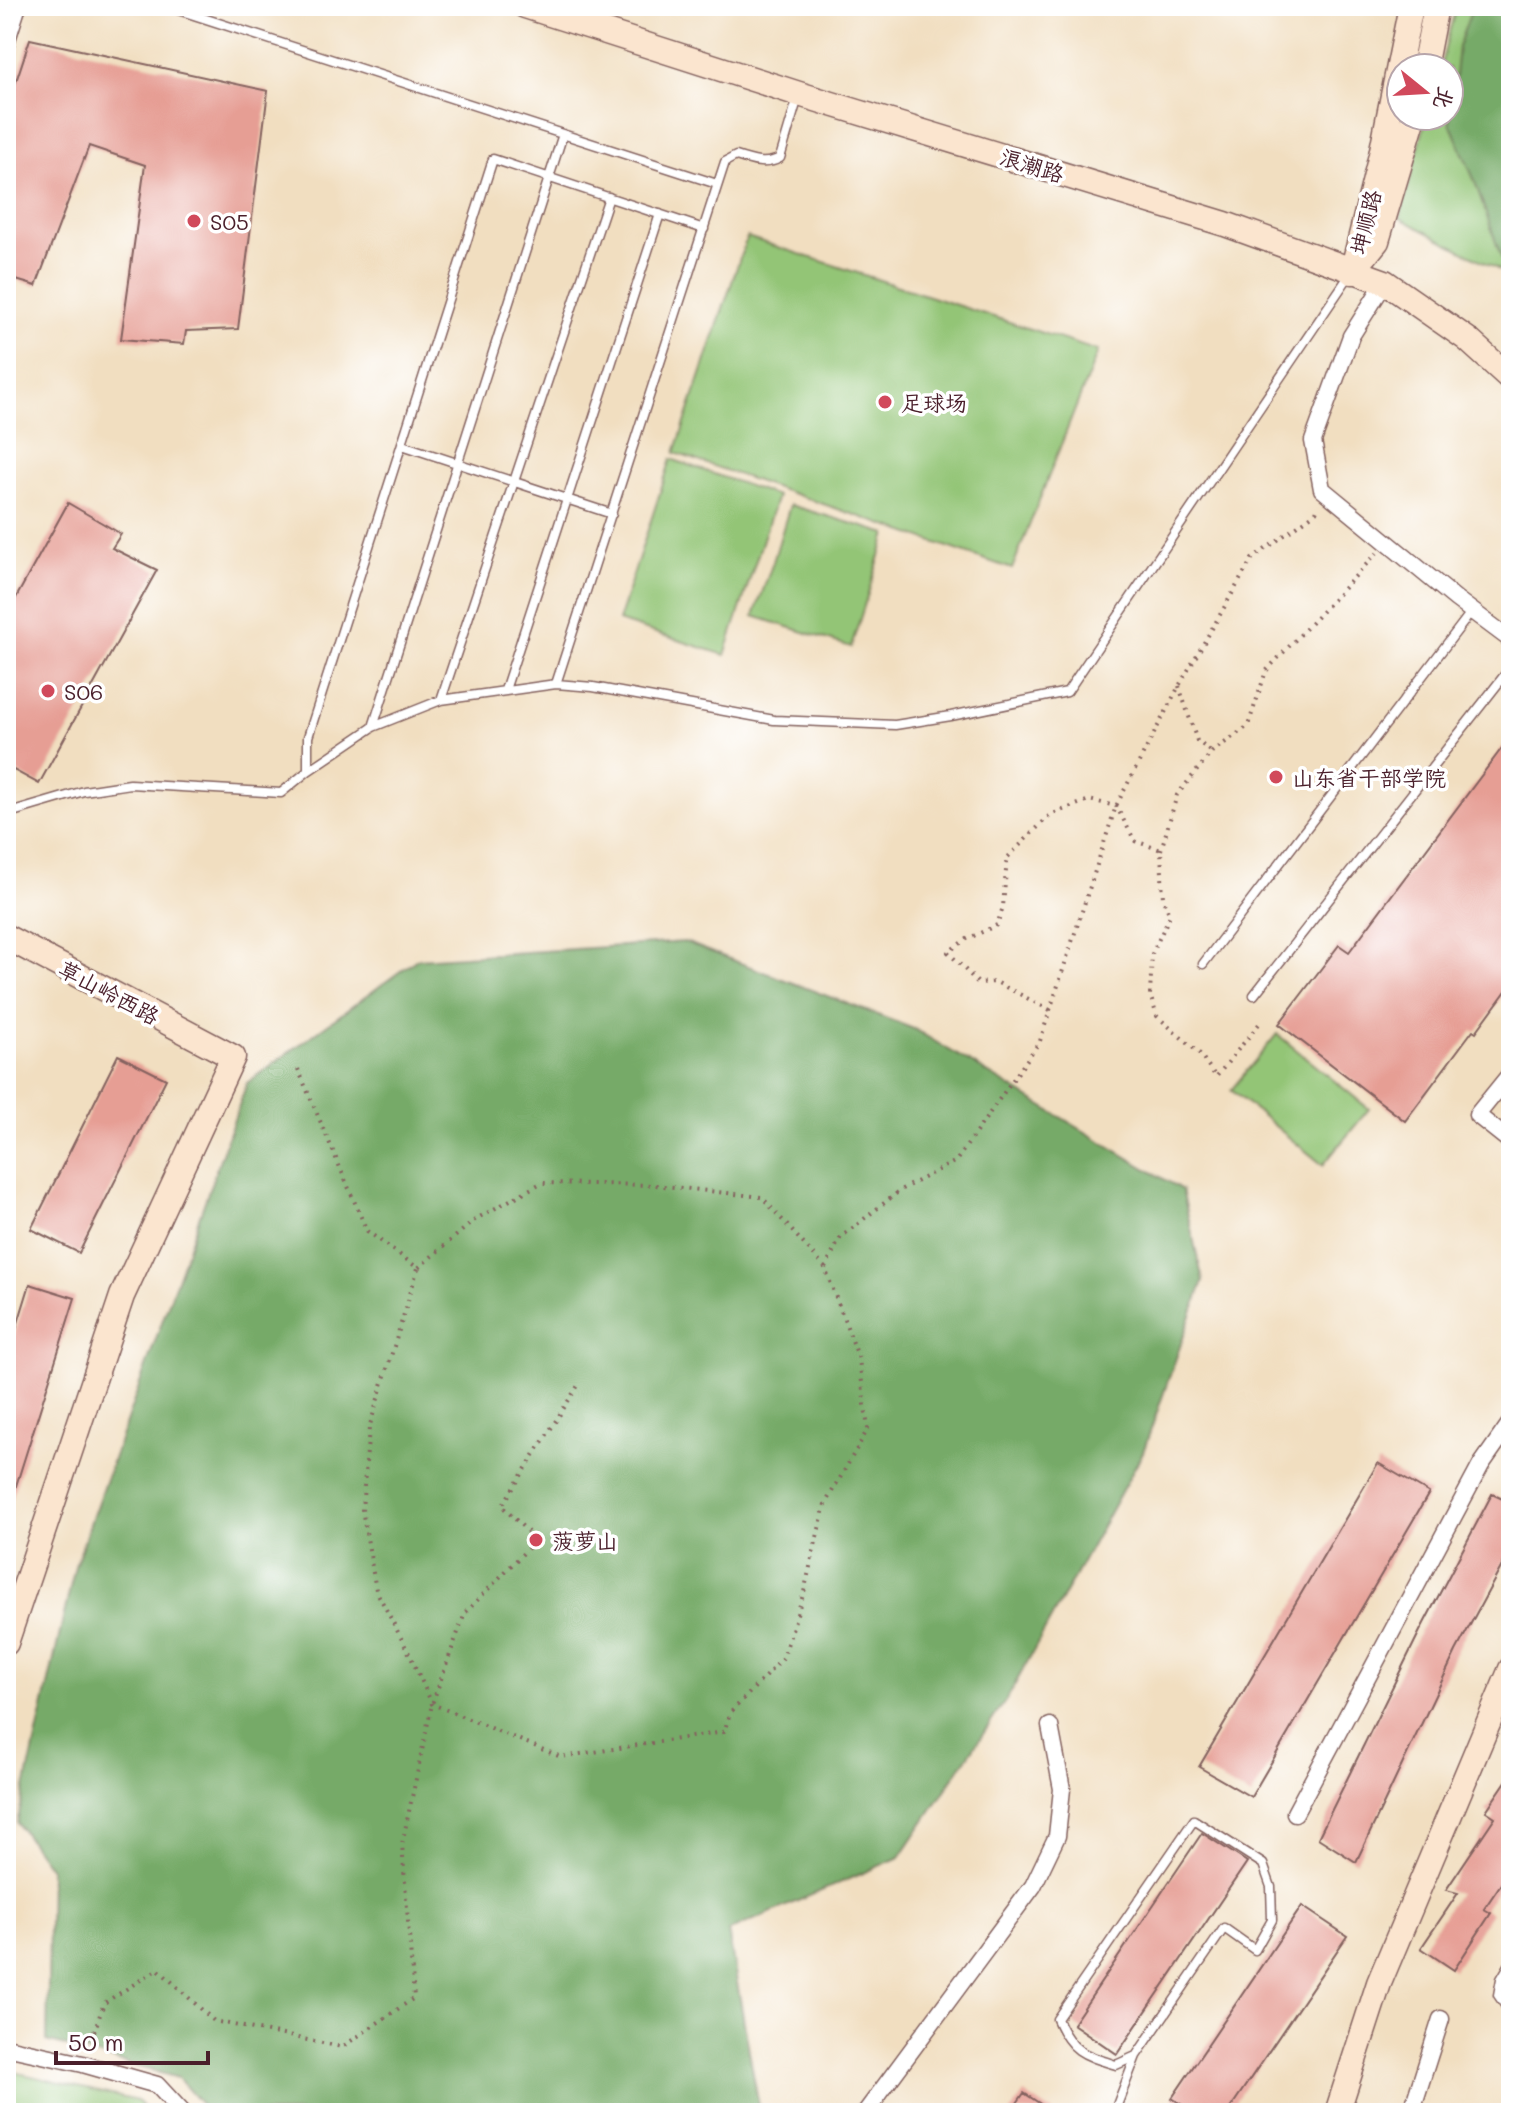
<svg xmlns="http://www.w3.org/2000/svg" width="1517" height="2119" font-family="Mali,'LXGW WenKai TC',sans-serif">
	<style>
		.green { fill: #93c576; stroke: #6e7250; stroke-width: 2 }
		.forest { fill: #76aa67; stroke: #606449; stroke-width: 2 }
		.building { fill: #e69e94 }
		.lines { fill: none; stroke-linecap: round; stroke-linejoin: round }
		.lane-casing { stroke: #84625f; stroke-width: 11 }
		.street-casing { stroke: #84625f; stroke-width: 19 }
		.secondary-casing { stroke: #84625f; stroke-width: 27 }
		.path { stroke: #84625f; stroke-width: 4; stroke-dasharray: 2 6; stroke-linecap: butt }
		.lane { stroke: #fff; stroke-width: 8 }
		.street { stroke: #fff; stroke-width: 16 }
		.secondary { stroke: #fbe5cf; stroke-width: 24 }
		.poi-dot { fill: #d1495b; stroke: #fff; stroke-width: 3 }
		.labels { text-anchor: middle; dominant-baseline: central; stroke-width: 7; stroke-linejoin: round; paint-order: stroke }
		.street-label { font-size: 22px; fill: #4a1f2b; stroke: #fff }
		.poi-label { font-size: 22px; fill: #4a1f2b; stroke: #fff; text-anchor: start }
	</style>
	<rect width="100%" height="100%" fill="#fff"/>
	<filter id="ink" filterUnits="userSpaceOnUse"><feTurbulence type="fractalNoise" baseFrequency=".0125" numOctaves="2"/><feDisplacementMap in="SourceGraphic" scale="16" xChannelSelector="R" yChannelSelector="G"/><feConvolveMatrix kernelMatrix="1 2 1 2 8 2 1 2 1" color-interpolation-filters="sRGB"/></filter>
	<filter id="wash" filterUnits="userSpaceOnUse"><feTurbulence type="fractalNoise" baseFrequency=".006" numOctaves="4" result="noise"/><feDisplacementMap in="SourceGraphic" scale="32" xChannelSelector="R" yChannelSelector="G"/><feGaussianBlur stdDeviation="1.8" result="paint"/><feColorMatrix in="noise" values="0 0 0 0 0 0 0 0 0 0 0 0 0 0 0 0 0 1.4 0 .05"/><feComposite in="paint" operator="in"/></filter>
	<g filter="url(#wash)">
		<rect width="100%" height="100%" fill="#f1dec0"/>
		<path class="green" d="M1456,6H1511V280L1507,274L1400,218L1427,116H1449V68H1440Z
			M747,237L1098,351L1012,569L675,453Z
			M671,459L777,496L725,655L618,621Z
			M790,505L887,534L851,647L754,616L773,562Z
			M1277,1034L1369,1109L1323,1165L1231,1090Z
			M6,2070L137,2101L148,2113H6Z"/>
		<path class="forest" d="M1473,6H1511V279L1507,274L1474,179L1450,123L1458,47Z
			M685,942L914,1029L1182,1190L1203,1281L1143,1452L1008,1697L900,1857L728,1931L760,2113H209L178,2078L47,2041L50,1869L17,1823L75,1566L247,1083L417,959Z"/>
		<g id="blocks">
			<path class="building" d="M30,39L268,91L238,329L186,331L184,344L121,339L145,165L89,146L36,286L6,277V112Z
				M68,503L121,534L112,548L157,570L39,784L6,766V616Z
				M1511,736V984L1476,1032L1473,1030L1405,1121L1279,1024L1339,945L1349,952Z
				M118,1055L166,1079L79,1253L31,1229Z
				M30,1284L75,1298L10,1505H6V1362Z
				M1378,1463L1429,1493L1251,1797L1199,1767Z
				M1492,1494L1511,1503V1549L1456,1651L1356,1862L1318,1838L1420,1631Z
				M1511,1774V1869L1484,1909L1491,1913L1454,1970L1421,1948L1458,1893L1446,1890L1495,1817L1486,1811Z
				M1202,1833L1247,1862L1117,2054L1073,2024Z
				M1302,1906L1347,1936L1227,2113H1194L1172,2098Z
				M1024,2093L1054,2113H1010Z"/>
		</g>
	</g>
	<g filter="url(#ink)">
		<use href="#blocks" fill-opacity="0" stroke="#84625f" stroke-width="2"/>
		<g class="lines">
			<g class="lane-casing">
				<path id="lane" d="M166,6L717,184
					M6,56L22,6
					M402,445L612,514
					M556,684L725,162L736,156C751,161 766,166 780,158L798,97
					M505,690L660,214
					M441,700L609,197
					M373,727L563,134
					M308,771L373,727L441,700L556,684L593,687L774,720L895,725L951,716L1067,692L1351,273
					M6,814L84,791L130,784L281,793L308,771V737L493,159L704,229
					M1203,964L1472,611
					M1254,995L1511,667
					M1511,1962L1501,1979L1498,1995L1511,2014
					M1114,2113L1136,2056L1224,1928L1255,1950L1272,1920L1271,1887L1263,1864L1194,1820L1057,2019C1071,2052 1084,2055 1116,2065L1136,2056"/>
			</g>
			<g class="street-casing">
				<path id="street" d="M1385,282L1351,336L1313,441L1322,489L1456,599L1511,640
					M1511,1073L1477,1115L1511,1142
					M1295,1813L1481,1465L1511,1422
					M6,2047L83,2064L157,2085L183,2113
					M865,2113L1033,1886L1057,1836L1062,1789L1050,1726
					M1411,2113L1441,2019"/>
			</g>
			<g class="secondary-casing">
				<path id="secondary" d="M525,6L799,94L1225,224L1385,282L1467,339L1511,379
					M1411,6L1381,155L1352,272L1377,241L1414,116
					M1424,68L1436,6
					M6,937L233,1057L122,1296L6,1643
					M1337,2113L1379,1983L1511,1669"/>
			</g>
			<path class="path" d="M1179,686L1197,741L1212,752
				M1161,850L1177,795L1212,752L1248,726L1266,671L1377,553
				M1050,1010L996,982L978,983L948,952L965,940L997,925L1003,907L1007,858L1050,815L1089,800L1116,806L1135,841L1161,850L1163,900L1170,915L1152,954L1150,995L1157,1016L1200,1054L1216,1077L1259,1024
				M298,1069L367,1231L418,1268L476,1219L541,1183L655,1185L762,1197L825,1268L859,1359L868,1429L825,1504L804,1592L783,1658L730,1713L724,1732L561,1757L432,1704L410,1655L376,1590L362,1509L369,1428L418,1268
				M825,1268L841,1237L902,1189L956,1161L1040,1041L1116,806L1179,686L1252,559L1316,512L1318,507
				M89,2047L104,2003L158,1969L214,2021L342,2047L414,1998L402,1844L432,1704L465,1613L536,1540L502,1506L579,1384"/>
			<use href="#lane" class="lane"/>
			<use href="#street" class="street"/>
			<use href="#secondary" class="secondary"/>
		</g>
	</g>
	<g class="poi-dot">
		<circle cx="194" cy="221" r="8"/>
		<circle cx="885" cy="402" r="8"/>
		<circle cx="48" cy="691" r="8"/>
		<circle cx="1276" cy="777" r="8"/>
		<circle cx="536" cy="1540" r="8"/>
	</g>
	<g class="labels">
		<g class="street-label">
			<text transform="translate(1032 165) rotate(17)">浪潮路</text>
			<text transform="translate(1365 222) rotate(-76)">坤顺路</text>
			<text transform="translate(109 992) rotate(28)">草山岭西路</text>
		</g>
		<g class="poi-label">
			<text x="210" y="221">S05</text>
			<text x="901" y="402">足球场</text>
			<text x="64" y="691">S06</text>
			<text x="1292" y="777">山东省干部学院</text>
			<text x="552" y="1540">菠萝山</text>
		</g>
	</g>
	<rect width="1517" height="2119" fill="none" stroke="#fff" stroke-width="32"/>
	<g transform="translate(1425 92) rotate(108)"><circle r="38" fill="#ffffff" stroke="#b7a5aa" stroke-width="2"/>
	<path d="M0-6L14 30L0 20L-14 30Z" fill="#d1495b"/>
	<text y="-12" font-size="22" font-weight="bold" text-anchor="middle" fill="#4a1f2b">北</text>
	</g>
	<path d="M56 2051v12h152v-12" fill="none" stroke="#4a1f2b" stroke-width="4"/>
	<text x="68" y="2051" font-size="24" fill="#4a1f2b" stroke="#ffffff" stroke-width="6" paint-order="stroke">50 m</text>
</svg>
